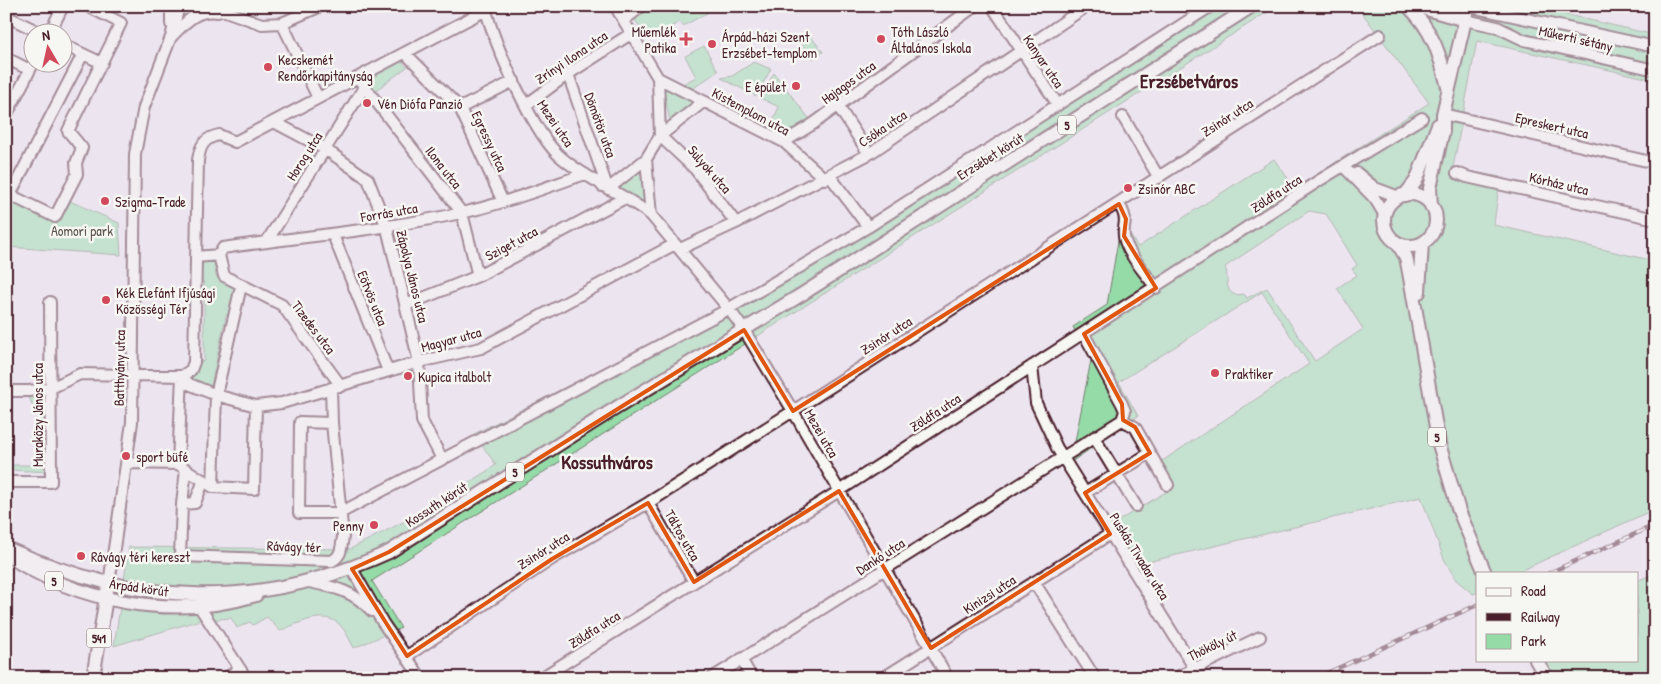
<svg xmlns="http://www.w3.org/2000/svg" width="1661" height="684" font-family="'Patrick Hand',sans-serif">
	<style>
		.green { fill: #95dba8; stroke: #707d6a; fill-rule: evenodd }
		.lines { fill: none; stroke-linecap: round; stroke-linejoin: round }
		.minor-casing { stroke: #4a1f2b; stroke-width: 14 }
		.major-casing { stroke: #4a1f2b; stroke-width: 16 }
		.minor { stroke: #f6f6f2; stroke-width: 10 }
		.major { stroke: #f6f6f2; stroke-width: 12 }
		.rail-casing { stroke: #4a1f2b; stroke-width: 4.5 }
		.rail { stroke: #f6f6f2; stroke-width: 2.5; stroke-dasharray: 8; stroke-linecap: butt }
		.marked { fill: none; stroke: #e0560e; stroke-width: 4; stroke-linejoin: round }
		.poi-dot { fill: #d1495b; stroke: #f6f6f2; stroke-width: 2 }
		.labels { text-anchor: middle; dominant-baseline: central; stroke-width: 5; stroke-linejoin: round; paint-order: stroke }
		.shield { fill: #f6f6f2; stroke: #7e6067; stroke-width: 1 }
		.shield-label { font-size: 12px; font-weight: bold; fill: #4a1f2b }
		.poi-label { font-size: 14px; fill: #4a1f2b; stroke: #f6f6f2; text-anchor: start }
		.street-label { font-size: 14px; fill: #4a1f2b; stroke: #f6f6f2 }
		.park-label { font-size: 14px; fill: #605750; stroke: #f6f6f2 }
		.district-label { font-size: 19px; font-weight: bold; fill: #4a1f2b; stroke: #f6f6f2 }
	</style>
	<rect width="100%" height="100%" fill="#ece5f0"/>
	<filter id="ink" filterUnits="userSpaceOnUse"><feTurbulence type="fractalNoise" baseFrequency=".02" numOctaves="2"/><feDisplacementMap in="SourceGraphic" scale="10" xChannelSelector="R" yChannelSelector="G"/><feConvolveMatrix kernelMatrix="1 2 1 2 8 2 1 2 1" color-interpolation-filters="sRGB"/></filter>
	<g filter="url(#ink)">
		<path class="green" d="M646,6H720L683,26L680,22L648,39L633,17Z
			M1205,6H1277L372,581L401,628L354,648C350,641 346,631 340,625C324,609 297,624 280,631L267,617L253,625L250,622L237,628L231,618L197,621L114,646L129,547L350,549L421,513L496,465L474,434L734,301L844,239Z
			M1357,6H1529L1655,35V80L1477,41L1453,168L1500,177L1494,225L1655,261V509L1516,573H1477V593L1473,594L1456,580L1444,559L1421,497L1135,565L1108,527L1174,487L1162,461L1309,364L1262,292L1119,382L1138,416L1071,462L1091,360L1073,327L1107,305L1119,235L1128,232L1138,247L1274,159L1295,188L1429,103ZM1309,211L1326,214L1357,265L1352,269L1357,275L1337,288L1363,329L1315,361L1267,288L1247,298L1244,294C1221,299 1230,276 1225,267Z
			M809,34L823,52L813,59L799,41Z
			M704,46L718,71L691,90L679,86L696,77L685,56Z
			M399,58L407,67L374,92L363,78Z
			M754,62L771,69L756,96L721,78L732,76Z
			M774,73L812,122L786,136L769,128L779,107L760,98Z
			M667,86L694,101L671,125L663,90Z
			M640,168L646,205L615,188Z
			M8,199L57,223L70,201L119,223L121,255L6,247Z
			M211,260H214L216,276L237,286L234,306L226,316L211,386L190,381L196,371L197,362L204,361V282L198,281L201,264Z
			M29,396L41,397L46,403V410H51V472L6,470V397H11V465H39L38,410L32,405Z
			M1655,573V678H1556L1545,660H1637V581Z"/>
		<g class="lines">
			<g class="minor-casing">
				<path id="minor" d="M171,6V24
					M192,6H193
					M211,6L262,24L282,23L321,6
					M485,6C493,41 534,136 562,158C589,181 623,193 651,215L729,309L744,330L793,411L948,678
					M615,6L658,78L660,136
					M992,6L1058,105
					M1467,6L1655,47
					M6,16L39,32
					M624,20L642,6
					M1465,20L1497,27L1524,40L1655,70
					M282,23L318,98
					M50,32L63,6
					M172,36C186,22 196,9 218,12
					M62,44L102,63
					M405,53L460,108L503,202
					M83,54L10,195L55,217L77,174L76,163L82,148L68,131L121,23L87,6
					M6,58L30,70
					M568,74L605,181L602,186
					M358,78L462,213L478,276
					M658,78L784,142L825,179
					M526,105L568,74L632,33
					M838,106L869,154
					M460,108L514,81
					M1443,114L1655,163
					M6,116L34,62
					M1123,117L1159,178
					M274,122L325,149L368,179L387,228L419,362L422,421L442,459
					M660,136L695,169L736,223
					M784,142L813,124L975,6
					M646,159L651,215
					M1343,166L1375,199L1384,214
					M1357,173L1375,188L1399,197
					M1457,173L1467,177L1655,219
					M830,176L868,227
					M608,189L646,159L660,136L703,102
					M1119,204C1131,224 1120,225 1125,241C1130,257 1146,274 1156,288
					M333,235L388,371
					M267,241L365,86
					M680,249L736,223L869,154L1087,6
					M219,255L224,276L282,305L341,386
					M196,257L219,255L223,248C303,236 382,230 461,213C503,204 544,188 585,174
					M406,305L478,276L625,198
					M1032,366L1036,403L1057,448L1195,669
					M182,376L189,384L216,395L256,406L282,403L419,362L481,348L675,244
					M6,391H29L51,388L80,374L182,376L191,370L194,362L198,160C200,146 204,138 219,135L235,142L486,10
					M1122,420L1135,427L1168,485
					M332,423L300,422L299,513H340L721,313L790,273L868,227L1211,6
					M1094,437L1136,506
					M127,463L178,464L213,487L254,489L256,406
					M178,464L182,376
					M186,469L182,504L180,556L332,561C342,556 341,547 343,537L332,423L331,388
					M6,482H51L50,302
					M213,487L216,395L241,286
					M1085,493L1150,453
					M648,503L694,582
					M182,504L195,503L204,480
					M352,569L383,623L421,678
					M309,582C334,587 354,591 372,611
					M1034,582L1095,678
					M109,584L132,422L135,154L144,107L171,37L179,6
					M199,606L246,678
					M407,656L552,559L648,503L793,411L1380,35
					M741,659L752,678
					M81,678L94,676
					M226,678L240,669
					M541,678L839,491L1320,180L1422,118
					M712,678L1122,420L1125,411L1122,404L1084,334
					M883,678L1110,534
					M1175,678L1260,637"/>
			</g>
			<g class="major-casing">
				<path id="major" d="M1408,6C1433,30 1440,55 1448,87
					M1416,6L1465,20
					M1384 220a26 26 0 1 1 52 0a26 26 0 1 1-52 0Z
					M1405,195L1416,181L1438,125
					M1431,206L1430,188L1443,131V114L1465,20L1467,7L1465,6
					M1398,244L1406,257L1409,272L1439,444L1459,511L1485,573
					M1419,292L1422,243
					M6,548C137,606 258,612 389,552L608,413L804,293L1252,6
					M6,554C77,603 173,620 256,595
					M1536,660L1547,678
					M93,678L107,591"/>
			</g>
			<use href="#minor" class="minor"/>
			<use href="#major" class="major"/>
			<g class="rail-casing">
				<path id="rail" d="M1549,573L1655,525
					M1316,678L1477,605"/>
			</g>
			<use href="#rail" class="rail"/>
		</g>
	</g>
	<path d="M0 0H1661V684H0ZM1119,204L1126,219L1124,236L1156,288L1084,334L1122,404L1123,420L1135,427L1150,453L1085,493L1110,534L931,648L839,491L694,582L648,503L552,559L407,656L352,569L389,552L744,330L793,411Z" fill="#ece5f0" fill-opacity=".55" fill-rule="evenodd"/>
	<path class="marked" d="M1119,204L1126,219L1124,236L1156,288L1084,334L1122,404L1123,420L1135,427L1150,453L1085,493L1110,534L931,648L839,491L694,582L648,503L552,559L407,656L352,569L389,552L744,330L793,411Z"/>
	<g class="poi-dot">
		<path d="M683.5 31.5h5v5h5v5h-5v5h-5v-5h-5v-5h5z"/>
		<circle cx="881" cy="39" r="5"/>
		<circle cx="712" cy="44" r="5"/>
		<circle cx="268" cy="67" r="5"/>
		<circle cx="796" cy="86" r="5"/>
		<circle cx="367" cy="103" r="5"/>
		<circle cx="1128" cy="188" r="5"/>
		<circle cx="105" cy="201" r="5"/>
		<circle cx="106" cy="300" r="5"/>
		<circle cx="1215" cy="373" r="5"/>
		<circle cx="408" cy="376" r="5"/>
		<circle cx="126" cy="456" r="5"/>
		<circle cx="374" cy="525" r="5"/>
		<circle cx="81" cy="556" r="5"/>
	</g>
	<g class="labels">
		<g class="shield">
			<rect x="1058" y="115.5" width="18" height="19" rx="4"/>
			<rect x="1428" y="427.5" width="18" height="19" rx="4"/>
			<rect x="506" y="462.5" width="18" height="19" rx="4"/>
			<rect x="45" y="571.5" width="18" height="19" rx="4"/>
			<rect x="86.5" y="628.5" width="25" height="19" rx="4"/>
		</g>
		<g class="shield-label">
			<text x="1067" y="125">5</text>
			<text x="1437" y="437">5</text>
			<text x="515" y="472">5</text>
			<text x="54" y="581">5</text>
			<text x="99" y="638">541</text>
		</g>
		<g class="poi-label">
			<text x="676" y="31" text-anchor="end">Műemlék<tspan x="676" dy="16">Patika</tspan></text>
			<text x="891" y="31">Tóth László<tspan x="891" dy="16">Általános Iskola</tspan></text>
			<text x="722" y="36">Árpád-házi Szent<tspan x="722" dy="16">Erzsébet-templom</tspan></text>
			<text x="278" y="59">Kecskemét<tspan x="278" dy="16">Rendőrkapitányság</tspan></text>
			<text x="786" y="86" text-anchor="end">E épület</text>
			<text x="377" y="103">Vén Diófa Panzió</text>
			<text x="1138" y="188">Zsinór ABC</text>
			<text x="115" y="201">Szigma-Trade</text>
			<text x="116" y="292">Kék Elefánt Ifjúsági<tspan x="116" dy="16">Közösségi Tér</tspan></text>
			<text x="1225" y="373">Praktiker</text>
			<text x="418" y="376">Kupica italbolt</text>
			<text x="136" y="456">sport büfé</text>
			<text x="364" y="525" text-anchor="end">Penny</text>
			<text x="91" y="556">Rávágy téri kereszt</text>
		</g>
		<g class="street-label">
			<text transform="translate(1576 38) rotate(13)">Műkerti sétány</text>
			<text transform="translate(571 57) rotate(-34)">Zrínyi Ilona utca</text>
			<text transform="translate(1044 61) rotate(56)">Kanyar utca</text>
			<text transform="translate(848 82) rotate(-36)">Hajagos utca</text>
			<text transform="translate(751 111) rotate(28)">Kistemplom utca</text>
			<text transform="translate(1227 117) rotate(-33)">Zsinór utca</text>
			<text transform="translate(556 123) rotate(56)">Mezei utca</text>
			<text transform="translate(601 125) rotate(70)">Dömötör utca</text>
			<text transform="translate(1552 125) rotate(13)">Epreskert utca</text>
			<text transform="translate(882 128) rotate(-34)">Csóka utca</text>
			<text transform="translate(490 141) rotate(65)">Egressy utca</text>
			<text transform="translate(304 156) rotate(-58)">Horog utca</text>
			<text transform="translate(990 156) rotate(-32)">Erzsébet körút</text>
			<text transform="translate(444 167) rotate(52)">Ilona utca</text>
			<text transform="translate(710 169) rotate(49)">Sulyok utca</text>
			<text transform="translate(1559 183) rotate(13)">Kórház utca</text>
			<text transform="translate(1276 193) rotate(-33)">Zöldfa utca</text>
			<text transform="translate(389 212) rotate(-10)">Forrás utca</text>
			<text transform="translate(511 243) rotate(-28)">Sziget utca</text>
			<text transform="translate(413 276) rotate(76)">Zápolya János utca</text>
			<text transform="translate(373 298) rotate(68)">Eötvös utca</text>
			<text transform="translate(314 327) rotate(53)">Tizedes utca</text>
			<text transform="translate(886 335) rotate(-33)">Zsinór utca</text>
			<text transform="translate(451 339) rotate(-15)">Magyar utca</text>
			<text transform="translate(119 368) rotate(-89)">Batthyány utca</text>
			<text transform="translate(935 412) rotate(-33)">Zöldfa utca</text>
			<text transform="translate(37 415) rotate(-90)">Muraközy János utca</text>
			<text transform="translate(822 433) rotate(60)">Mezei utca</text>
			<text transform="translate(436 504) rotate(-33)">Kossuth körút</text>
			<text transform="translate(683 535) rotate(60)">Táltos utca</text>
			<text transform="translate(294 546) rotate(2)">Rávágy tér</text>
			<text transform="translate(543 550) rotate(-32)">Zsinór utca</text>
			<text transform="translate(880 556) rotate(-33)">Dankó utca</text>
			<text transform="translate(1140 556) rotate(58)">Puskás Tivadar utca</text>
			<text transform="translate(139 587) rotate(8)">Árpád körút</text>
			<text transform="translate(989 594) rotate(-33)">Kinizsi utca</text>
			<text transform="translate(594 629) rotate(-32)">Zöldfa utca</text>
			<text transform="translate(1212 645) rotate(-26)">Thököly út</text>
		</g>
		<g class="park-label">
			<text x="82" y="230">Aomori park</text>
		</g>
		<g class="district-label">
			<text x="1189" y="81">Erzsébetváros</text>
			<text x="607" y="462">Kossuthváros</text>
		</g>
	</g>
	<rect width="1661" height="684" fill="none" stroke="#f6f6f2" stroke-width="25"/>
	<rect x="12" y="12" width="1636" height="659" fill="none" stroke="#4a1f2b" stroke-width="2" filter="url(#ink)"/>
	<rect x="1476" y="572" width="162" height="90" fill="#f6f6f2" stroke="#b1a0a2"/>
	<rect x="1486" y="588" width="25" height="8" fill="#f6f6f2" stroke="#b1a0a2"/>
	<text x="1521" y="596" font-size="15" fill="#4a1f2b">Road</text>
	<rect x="1486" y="613" width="25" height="8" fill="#4a1f2b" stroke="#b1a0a2"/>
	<text x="1521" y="622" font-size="15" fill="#4a1f2b">Railway</text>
	<rect x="1486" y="634" width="25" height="15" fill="#95dba8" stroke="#b1a0a2"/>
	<text x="1521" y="646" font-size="15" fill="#4a1f2b">Park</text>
	<g transform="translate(48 48) rotate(351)"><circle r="24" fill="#f6f6f2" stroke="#b1a0a2"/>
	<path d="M0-4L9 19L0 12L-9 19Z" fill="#d1495b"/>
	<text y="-8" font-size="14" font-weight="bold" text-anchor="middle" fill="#4a1f2b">N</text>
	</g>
</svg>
